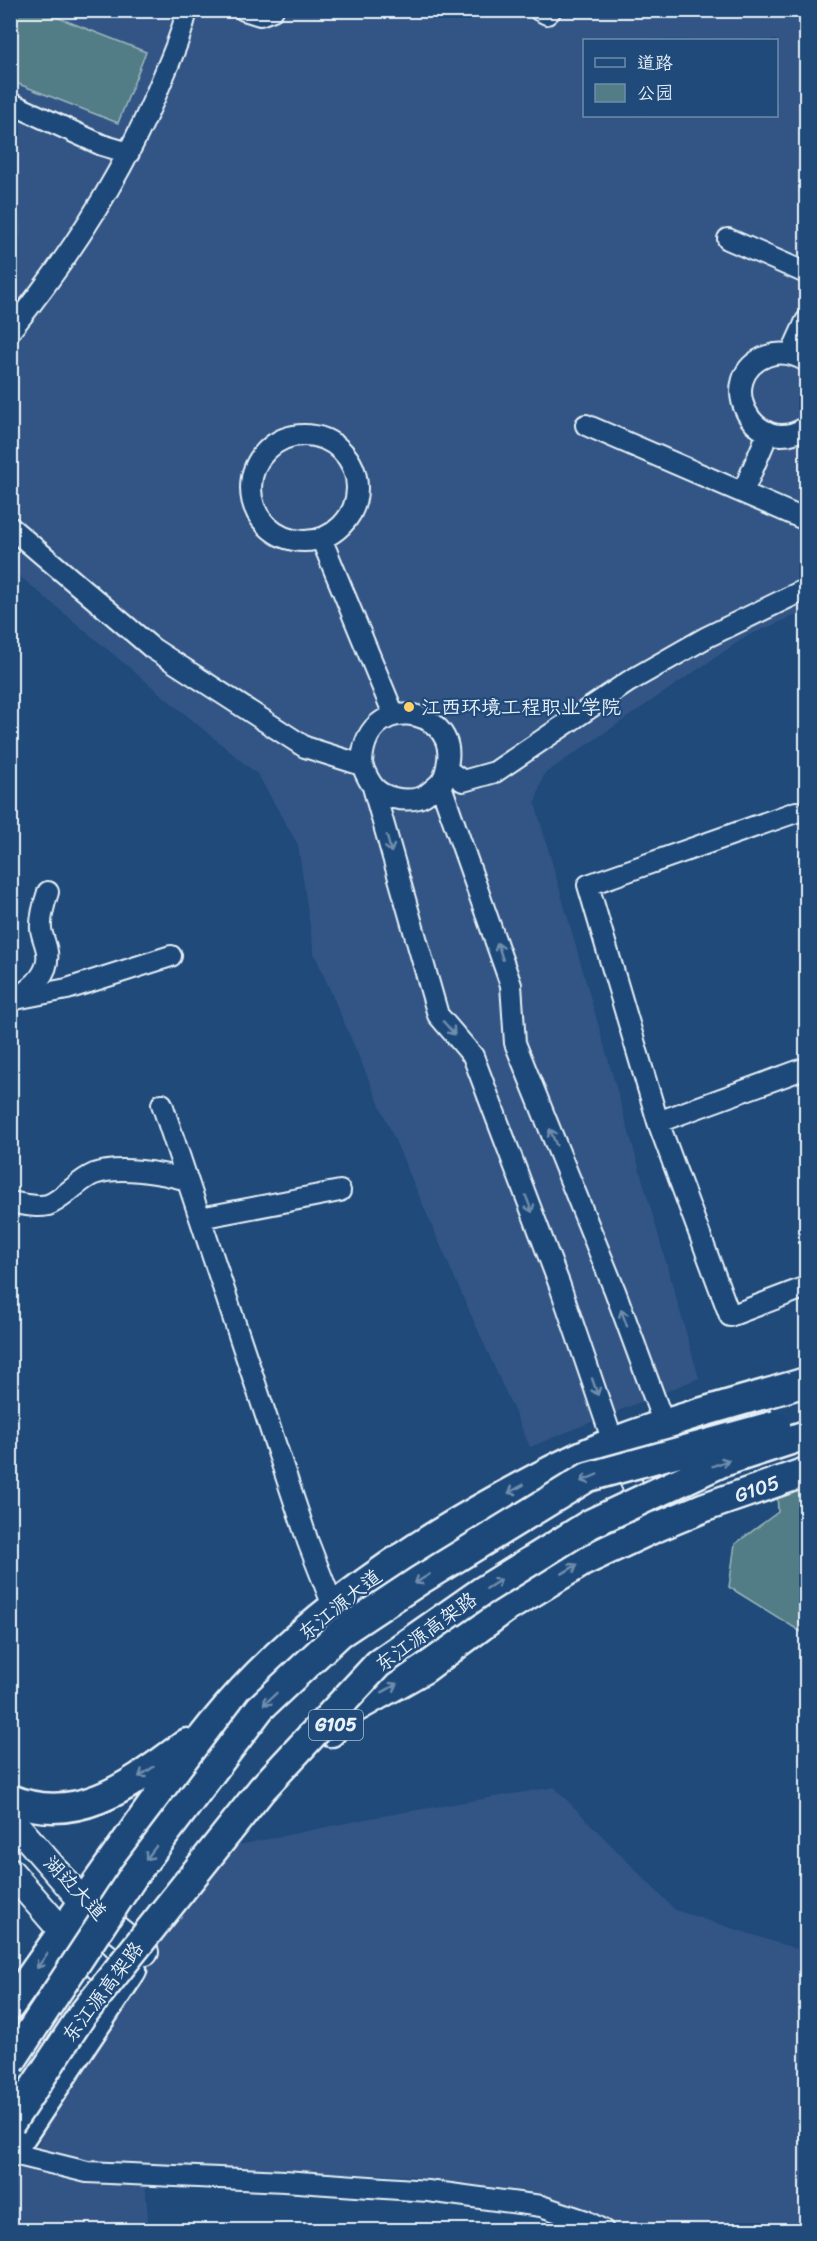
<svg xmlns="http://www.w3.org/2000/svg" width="817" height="2241" font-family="Sriracha,'LXGW WenKai TC',sans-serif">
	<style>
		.built { fill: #335585; fill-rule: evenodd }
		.green { fill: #527d86; stroke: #9db7bf; stroke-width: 1.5 }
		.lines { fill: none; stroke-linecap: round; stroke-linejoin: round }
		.minor-casing { stroke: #e8f1f8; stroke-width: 24 }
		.major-casing { stroke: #e8f1f8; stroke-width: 30 }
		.highway-casing { stroke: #e8f1f8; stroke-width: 33 }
		.minor { stroke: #1f4a7a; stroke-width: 20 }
		.major { stroke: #1f4a7a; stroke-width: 26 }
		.highway { stroke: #1f4a7a; stroke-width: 28 }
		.highway-bridge-casing { stroke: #e8f1f8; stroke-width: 33; stroke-linecap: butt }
		.highway-bridge { stroke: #1f4a7a; stroke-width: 28 }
		.oneway { stroke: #6f8dac }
		.poi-dot { fill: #ffd166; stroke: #1f4a7a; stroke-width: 2 }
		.labels { text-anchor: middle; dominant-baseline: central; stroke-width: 4.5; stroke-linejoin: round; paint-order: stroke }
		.shield { fill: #1f4a7a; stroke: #acbfd2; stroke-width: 1.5 }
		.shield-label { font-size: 18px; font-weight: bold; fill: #e8f1f8 }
		.poi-label { font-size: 20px; fill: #e8f1f8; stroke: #1f4a7a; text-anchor: start }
		.street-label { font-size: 20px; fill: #e8f1f8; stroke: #1f4a7a }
	</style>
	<rect width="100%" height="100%" fill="#1f4a7a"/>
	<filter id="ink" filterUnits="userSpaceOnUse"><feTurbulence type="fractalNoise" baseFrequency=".0167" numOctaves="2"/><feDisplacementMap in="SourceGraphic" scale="12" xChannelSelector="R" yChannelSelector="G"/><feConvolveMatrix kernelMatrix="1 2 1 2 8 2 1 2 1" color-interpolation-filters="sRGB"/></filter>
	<g filter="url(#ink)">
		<path class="built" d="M11,11H806V611L747,636L544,774L535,803L699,1378L530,1447L452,1272L314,953L298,845L258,775L11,569ZM584,40H776V116H584Z
			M554,1787L675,1910L806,1952V2230H626L557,2198L411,2176L253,2169L127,2167L80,2160L37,2148L44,2129L102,2031L106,2001L219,1849L376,1817Z
			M24,2163L60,2176L145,2182L149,2230H11V2183Z"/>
		<path class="green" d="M10,11H41L146,52L118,123L11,81Z
			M11,183C22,214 21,244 11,274Z
			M806,1463V1635L729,1587L735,1544L778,1512L776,1472Z"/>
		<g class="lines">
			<g class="minor-casing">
				<path id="minor" d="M244,10L260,15L273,10
					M539,10L547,14L551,10
					M10,103L102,145L129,153
					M728,239L806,273
					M10,331C73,253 127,168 164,75C173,54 182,33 187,10
					M791,354L806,321
					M806,361C794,354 781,351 767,356C712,377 754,461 806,427
					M586,425L806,520
					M251 488a53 53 0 1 1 106 0a53 53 0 1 1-106 0Z
					M743,492L768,433
					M10,527L152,648L305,747L362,765C365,772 368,780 373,786C382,798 404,802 419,798C425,797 433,789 438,785C445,779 447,769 448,760C455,707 363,690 362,765
					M321,538L394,715
					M447,770L463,781L495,772L628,682L707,637L806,589
					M440,783L511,985L515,1043L615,1291L668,1435
					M373,787L438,1015L473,1056L560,1286L613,1442L644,1511
					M796,812L588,885L658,1122L730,1316L806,1287
					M18,997C34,986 50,973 47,952C46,944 42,937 41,929C40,917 44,904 48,892
					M10,1000L67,989L171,956
					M162,1104L308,1542L333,1606
					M658,1122L806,1068
					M10,1202C23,1204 35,1208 48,1205C63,1200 77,1181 94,1174C119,1165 163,1173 187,1180
					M200,1218L340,1191
					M10,2153L87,2172L284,2181L428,2191L541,2206L586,2221L603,2230"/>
			</g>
			<g class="major-casing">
				<path id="major" d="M10,1818L83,1902L145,1952
					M10,1871L62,1931L120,1988"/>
			</g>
			<g class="highway-casing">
				<path id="highway" d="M331,1732L348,1712L424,1669L503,1610L584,1561L652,1529L705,1507L806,1472
					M10,1799C79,1828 135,1781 187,1743
					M10,2006C52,1946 94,1886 137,1826C174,1774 212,1720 258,1674C329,1602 414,1545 503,1496C540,1476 577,1456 616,1441C678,1417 743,1401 806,1382
					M10,2153L132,1970"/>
			</g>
			<use href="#minor" class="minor"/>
			<use href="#major" class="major"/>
			<use href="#highway" class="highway"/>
			<g class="highway-bridge-casing">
				<path id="highway-bridge" d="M10,2063L134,1875L260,1708L340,1633L420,1580L588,1477L776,1425
					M10,2124L82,2015L262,1789L378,1664L481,1592L590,1524L720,1463L806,1435"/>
			</g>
			<use href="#highway-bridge" class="highway-bridge"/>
		</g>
		<defs><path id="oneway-shaft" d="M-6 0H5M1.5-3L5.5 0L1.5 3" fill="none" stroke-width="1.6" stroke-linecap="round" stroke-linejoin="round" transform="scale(1.5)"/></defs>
		<g class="oneway">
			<use href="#oneway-shaft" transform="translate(389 844) rotate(75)"/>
			<use href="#oneway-shaft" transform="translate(500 951) rotate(-108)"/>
			<use href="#oneway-shaft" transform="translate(449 1028) rotate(49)"/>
			<use href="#oneway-shaft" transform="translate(553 1137) rotate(-112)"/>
			<use href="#oneway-shaft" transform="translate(529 1204) rotate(69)"/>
			<use href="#oneway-shaft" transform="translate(624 1318) rotate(-110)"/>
			<use href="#oneway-shaft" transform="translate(595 1387) rotate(71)"/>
			<use href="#oneway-shaft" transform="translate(721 1463) rotate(-21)"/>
			<use href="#oneway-shaft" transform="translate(589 1478) rotate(157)"/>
			<use href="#oneway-shaft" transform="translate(516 1489) rotate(151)"/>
			<use href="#oneway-shaft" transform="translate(570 1569) rotate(-31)"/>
			<use href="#oneway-shaft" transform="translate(422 1579) rotate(148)"/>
			<use href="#oneway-shaft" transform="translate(494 1584) rotate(-32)"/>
			<use href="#oneway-shaft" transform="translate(390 1688) rotate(-29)"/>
			<use href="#oneway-shaft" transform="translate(270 1699) rotate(137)"/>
			<use href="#oneway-shaft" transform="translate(146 1772) rotate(146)"/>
			<use href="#oneway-shaft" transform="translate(151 1853) rotate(127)"/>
			<use href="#oneway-shaft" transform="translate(42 1961) rotate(125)"/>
		</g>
	</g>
	<circle class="poi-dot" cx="409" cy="707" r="6"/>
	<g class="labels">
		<rect class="shield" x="309" y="1710" width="54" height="30" rx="4.5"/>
		<g class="shield-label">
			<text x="336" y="1725">G105</text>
		</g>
		<g class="poi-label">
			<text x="421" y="707">江西环境工程职业学院</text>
		</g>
		<g class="street-label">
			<text transform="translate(757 1489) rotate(-19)">G105</text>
			<text transform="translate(340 1605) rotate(-39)">东江源大道</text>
			<text transform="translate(426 1632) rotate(-36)">东江源高架路</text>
			<text transform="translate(75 1888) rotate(46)">湖边大道</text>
			<text transform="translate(103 1992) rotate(-53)">东江源高架路</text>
		</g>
	</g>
	<rect width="817" height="2241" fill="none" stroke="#1f4a7a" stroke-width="36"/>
	<rect x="18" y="18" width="781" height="2205" fill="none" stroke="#e8f1f8" stroke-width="2" filter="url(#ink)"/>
	<rect x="583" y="39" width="195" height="78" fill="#1f4a7a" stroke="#6f8dac" stroke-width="1.5"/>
	<rect x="595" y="58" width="30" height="9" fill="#1f4a7a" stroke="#6f8dac" stroke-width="1.5"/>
	<text x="637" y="69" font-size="18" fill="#e8f1f8">道路</text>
	<rect x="595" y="84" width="30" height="18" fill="#527d86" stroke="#6f8dac" stroke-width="1.5"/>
	<text x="637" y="99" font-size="18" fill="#e8f1f8">公园</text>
</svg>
